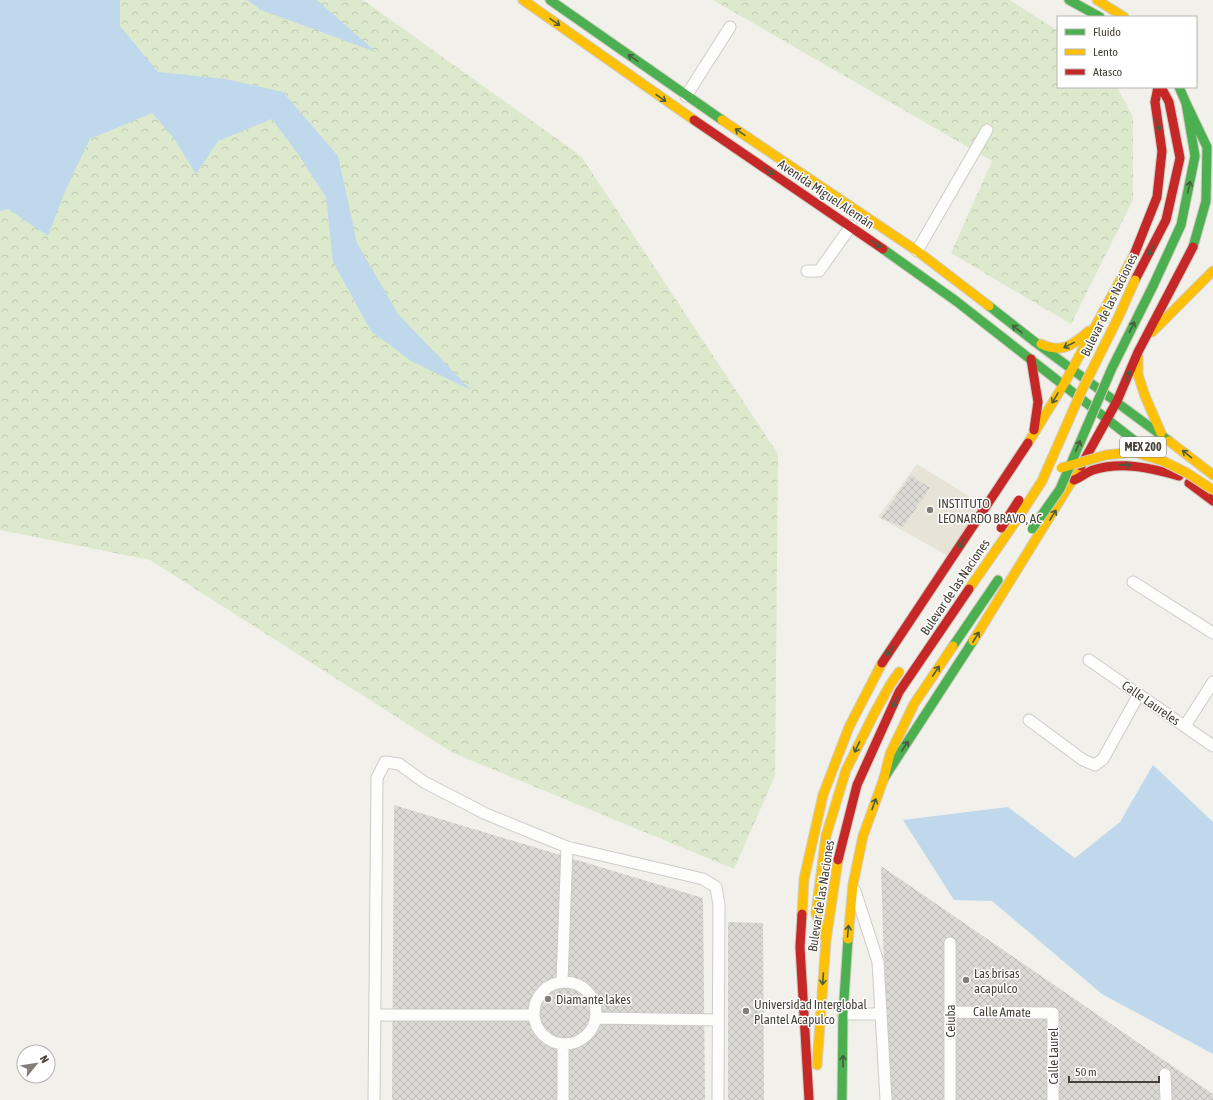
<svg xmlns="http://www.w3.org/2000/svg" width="1213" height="1100" font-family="'Asap Condensed',sans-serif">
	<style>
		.education { fill: #e7e3d7 }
		.forest { fill: url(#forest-crowns) }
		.water { fill: #bfd8eb }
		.building { fill: url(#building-cross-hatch) }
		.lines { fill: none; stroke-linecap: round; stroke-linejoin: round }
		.street-casing { stroke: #cdccc7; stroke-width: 13 }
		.fast-casing { stroke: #d0cdc3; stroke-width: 11 }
		.slow-casing { stroke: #d0cdc3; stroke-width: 11 }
		.jam-casing { stroke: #d0cdc3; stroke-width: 11 }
		.street { stroke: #fdfdfc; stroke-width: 11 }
		.fast { stroke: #4caf50; stroke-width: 9 }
		.slow { stroke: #ffc107; stroke-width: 9 }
		.jam { stroke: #c62828; stroke-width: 9 }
		.fast-bridge-casing { stroke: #d2ccba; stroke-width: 11; stroke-linecap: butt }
		.slow-bridge-casing { stroke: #d2ccba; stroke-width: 11; stroke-linecap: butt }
		.jam-bridge-casing { stroke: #d2ccba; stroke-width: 11; stroke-linecap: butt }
		.fast-bridge { stroke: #4caf50; stroke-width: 9 }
		.slow-bridge { stroke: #ffc107; stroke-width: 9 }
		.jam-bridge { stroke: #c62828; stroke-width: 9 }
		.oneway { stroke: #485c3e }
		.poi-dot { fill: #827e77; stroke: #fff; stroke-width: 1.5 }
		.labels { text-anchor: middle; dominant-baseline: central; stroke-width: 3; stroke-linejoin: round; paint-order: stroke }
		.shield { fill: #fff; stroke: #7e7a74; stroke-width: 1 }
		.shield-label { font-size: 12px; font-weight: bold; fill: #464138 }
		.street-label { font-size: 13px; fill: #464138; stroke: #fff }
		.poi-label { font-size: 13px; fill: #464138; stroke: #fff; text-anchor: start }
	</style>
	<defs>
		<pattern id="forest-crowns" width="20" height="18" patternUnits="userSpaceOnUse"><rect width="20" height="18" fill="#dde9cd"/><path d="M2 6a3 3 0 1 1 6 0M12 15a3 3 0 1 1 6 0" fill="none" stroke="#bfc9b1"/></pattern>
		<pattern id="building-cross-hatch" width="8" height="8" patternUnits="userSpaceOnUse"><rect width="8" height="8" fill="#dad9d4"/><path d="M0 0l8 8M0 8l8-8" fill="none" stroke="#bcbbb7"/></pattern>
	</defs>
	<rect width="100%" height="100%" fill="#f1f0eb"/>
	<path class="education" d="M917,464L981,504L952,558L878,517Z"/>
	<path class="forest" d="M0,0H363L581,156L778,454L775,776L734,869L453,753L150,560L0,530Z
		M713,0H1010L1058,31V87H1117L1133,117V200L1071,324L951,253L992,161Z"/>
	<path class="water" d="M0,0H120V26L158,72L226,79L283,92L338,156L357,243L398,314L471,390L411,361L371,331L333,262L326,197L298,154L272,119L218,141L196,174L173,137L152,113L90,139L66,189L48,236L8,209L0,211Z
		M247,0H317L376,52L261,10Z
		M1153,765L1213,822V1054L1102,994L992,901L954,900L903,820L1008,807L1075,858L1120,822Z"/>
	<path class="building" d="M911,475L930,488L903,527L881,518Z
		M394,805L703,898L705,1100H392Z
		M881,866L1213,1094V1100H888Z
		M728,922L763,923L764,1100H728Z"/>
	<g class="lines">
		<g class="street-casing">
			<path id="street" d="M686,96L730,27
				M917,251L987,130
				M807,271H819L851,226
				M1133,582L1213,633
				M1089,660L1213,746
				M1029,720L1083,760L1095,765L1103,759L1139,694
				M1185,726L1213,682
				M855,891L878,962L886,1100
				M562,981L567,847
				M534 1013a31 31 0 1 1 62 0a31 31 0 1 1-62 0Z
				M950,1012L1053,1013V1100
				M843,1014H881
				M375,1015H533
				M596,1018L718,1020
				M1165,1074L1166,1100
				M374,1100L377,778L385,762L399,764L424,782L486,814L567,847L703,879L716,887L719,905L718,1100
				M563,1100V1045
				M950,1100V943"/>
		</g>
		<g class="fast-casing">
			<path id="fast" d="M550,0L722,120
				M1069,0L1100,17
				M1186,103L1207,147L1206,201L1193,247
				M883,249L956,301L1158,459
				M1153,286L1181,225L1195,156L1186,103L1179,87
				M989,306L1035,342L1169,441
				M953,646L998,580
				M884,778L973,641
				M842,1100L843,1014L848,939"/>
		</g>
		<g class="slow-casing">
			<path id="slow" d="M523,0L694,120
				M1097,0L1124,17
				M722,120L917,251L989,306
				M1152,332L1213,271
				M1041,344C1062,354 1073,345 1089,331
				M1138,357V375L1145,396L1161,433
				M1169,441L1213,475
				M1028,443L1064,384L1134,255
				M969,589L1018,518
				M973,641L1081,466
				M802,914L804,879L823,795L849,727L882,663
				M825,938L816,913L826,836L846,770L874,714L890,685L899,672
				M848,939L853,884L863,836L884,778L890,754L914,704L953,646
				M817,1065L826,940L838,860"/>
		</g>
		<g class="jam-casing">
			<path id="jam" d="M694,120L883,249
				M1134,255L1157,197L1162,151L1155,102L1158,87
				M1135,280L1166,220L1180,158L1169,102L1161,87
				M1031,359L1038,402L1034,430
				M1081,466L1117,401L1138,352L1193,247
				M1074,480C1081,477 1087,472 1093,470C1122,461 1151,468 1179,476
				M1189,483L1213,501
				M882,663L1028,443
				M838,860L857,785L899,692L969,589
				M802,914L800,947L809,1100"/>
		</g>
		<use href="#street" class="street"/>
		<use href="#fast" class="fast"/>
		<use href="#slow" class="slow"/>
		<use href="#jam" class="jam"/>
		<g class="fast-bridge-casing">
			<path id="fast-bridge" d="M1032,529L1060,489L1112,368L1153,286"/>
		</g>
		<g class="slow-bridge-casing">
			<path id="slow-bridge" d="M1061,468L1106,455L1134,452L1163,461L1187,473L1213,490
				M1018,518L1042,481L1082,390L1118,318L1135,280"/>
		</g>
		<g class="jam-bridge-casing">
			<path id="jam-bridge" d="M1001,528L1019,500"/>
		</g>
		<use href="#fast-bridge" class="fast-bridge"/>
		<use href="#slow-bridge" class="slow-bridge"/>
		<use href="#jam-bridge" class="jam-bridge"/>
	</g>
	<defs><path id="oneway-shaft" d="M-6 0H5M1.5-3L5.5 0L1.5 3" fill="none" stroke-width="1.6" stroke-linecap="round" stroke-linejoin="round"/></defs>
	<g class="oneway">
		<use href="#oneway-shaft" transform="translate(555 22) rotate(35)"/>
		<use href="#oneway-shaft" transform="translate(633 58) rotate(-145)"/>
		<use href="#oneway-shaft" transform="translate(661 98) rotate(35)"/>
		<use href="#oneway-shaft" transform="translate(1158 125) rotate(81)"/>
		<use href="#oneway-shaft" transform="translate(740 132) rotate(-146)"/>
		<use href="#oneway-shaft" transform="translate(769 171) rotate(34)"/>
		<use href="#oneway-shaft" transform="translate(1189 187) rotate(-79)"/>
		<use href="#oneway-shaft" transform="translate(876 244) rotate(35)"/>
		<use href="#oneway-shaft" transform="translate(1151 250) rotate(117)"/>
		<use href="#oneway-shaft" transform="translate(1132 327) rotate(-64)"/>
		<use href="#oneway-shaft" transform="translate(1017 329) rotate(-142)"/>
		<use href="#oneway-shaft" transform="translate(1069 345) rotate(154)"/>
		<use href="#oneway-shaft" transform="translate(1128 376) rotate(-66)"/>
		<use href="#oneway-shaft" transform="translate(1055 398) rotate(120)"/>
		<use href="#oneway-shaft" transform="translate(1078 446) rotate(-67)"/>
		<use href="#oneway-shaft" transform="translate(1187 454) rotate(-141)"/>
		<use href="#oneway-shaft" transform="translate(1125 465) rotate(1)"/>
		<use href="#oneway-shaft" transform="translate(1053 515) rotate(-58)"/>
		<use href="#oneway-shaft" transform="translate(962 543) rotate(124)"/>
		<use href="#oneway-shaft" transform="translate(976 637) rotate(-58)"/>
		<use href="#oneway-shaft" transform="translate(890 651) rotate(124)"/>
		<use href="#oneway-shaft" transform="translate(936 671) rotate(-56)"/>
		<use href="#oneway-shaft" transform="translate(895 702) rotate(115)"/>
		<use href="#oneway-shaft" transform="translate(905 746) rotate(-57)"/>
		<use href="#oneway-shaft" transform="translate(857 747) rotate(116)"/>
		<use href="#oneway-shaft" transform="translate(874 804) rotate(-70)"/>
		<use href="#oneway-shaft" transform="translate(848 931) rotate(-85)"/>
		<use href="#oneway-shaft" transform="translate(823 979) rotate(94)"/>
		<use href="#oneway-shaft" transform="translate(843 1061) rotate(-90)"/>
	</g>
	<g class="poi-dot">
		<circle cx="930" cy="510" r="4"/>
		<circle cx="966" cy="980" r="4"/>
		<circle cx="548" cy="999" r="4"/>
		<circle cx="746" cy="1011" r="4"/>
	</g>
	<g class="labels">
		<rect class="shield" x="1120" y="437" width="46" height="20" rx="3"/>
		<g class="shield-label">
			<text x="1143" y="447">MEX 200</text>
		</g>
		<g class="street-label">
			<text transform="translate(826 194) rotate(34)">Avenida Miguel Alemán</text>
			<text transform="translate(1109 305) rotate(-64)">Bulevar de las Naciones</text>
			<text transform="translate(955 587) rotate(-56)">Bulevar de las Naciones</text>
			<text transform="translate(1151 703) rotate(35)">Calle Laureles</text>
			<text transform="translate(821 896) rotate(-81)">Bulevar de las Naciones</text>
			<text transform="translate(1002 1012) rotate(1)">Calle Amate</text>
			<text transform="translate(950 1021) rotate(-90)">Ceiuba</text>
			<text transform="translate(1053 1056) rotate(-90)">Calle Laurel</text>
		</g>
		<g class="poi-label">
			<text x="938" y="503">INSTITUTO<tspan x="938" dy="15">LEONARDO BRAVO, AC</tspan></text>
			<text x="974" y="973">Las brisas<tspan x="974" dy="15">acapulco</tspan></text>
			<text x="556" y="999">Diamante lakes</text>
			<text x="754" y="1004">Universidad Interglobal<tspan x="754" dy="15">Plantel Acapulco</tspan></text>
		</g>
	</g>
	<rect x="1057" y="16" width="140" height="72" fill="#ffffff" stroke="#b5b3af"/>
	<rect x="1065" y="29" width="20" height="6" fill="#4caf50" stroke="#b5b3af"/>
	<text x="1093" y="36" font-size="12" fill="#464138">Fluido</text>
	<rect x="1065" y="49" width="20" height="6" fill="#ffc107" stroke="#b5b3af"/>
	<text x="1093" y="56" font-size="12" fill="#464138">Lento</text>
	<rect x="1065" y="69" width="20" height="6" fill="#c62828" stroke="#b5b3af"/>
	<text x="1093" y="76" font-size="12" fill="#464138">Atasco</text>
	<g transform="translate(36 1064) rotate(60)"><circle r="19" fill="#ffffff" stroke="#b5b3af"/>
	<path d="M0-3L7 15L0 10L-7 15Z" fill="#827e77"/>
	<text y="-6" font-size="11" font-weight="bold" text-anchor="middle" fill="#464138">N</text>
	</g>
	<path d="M1069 1076v6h90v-6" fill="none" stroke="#464138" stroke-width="2"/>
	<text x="1075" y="1076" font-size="12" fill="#464138" stroke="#ffffff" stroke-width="3" paint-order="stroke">50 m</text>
</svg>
